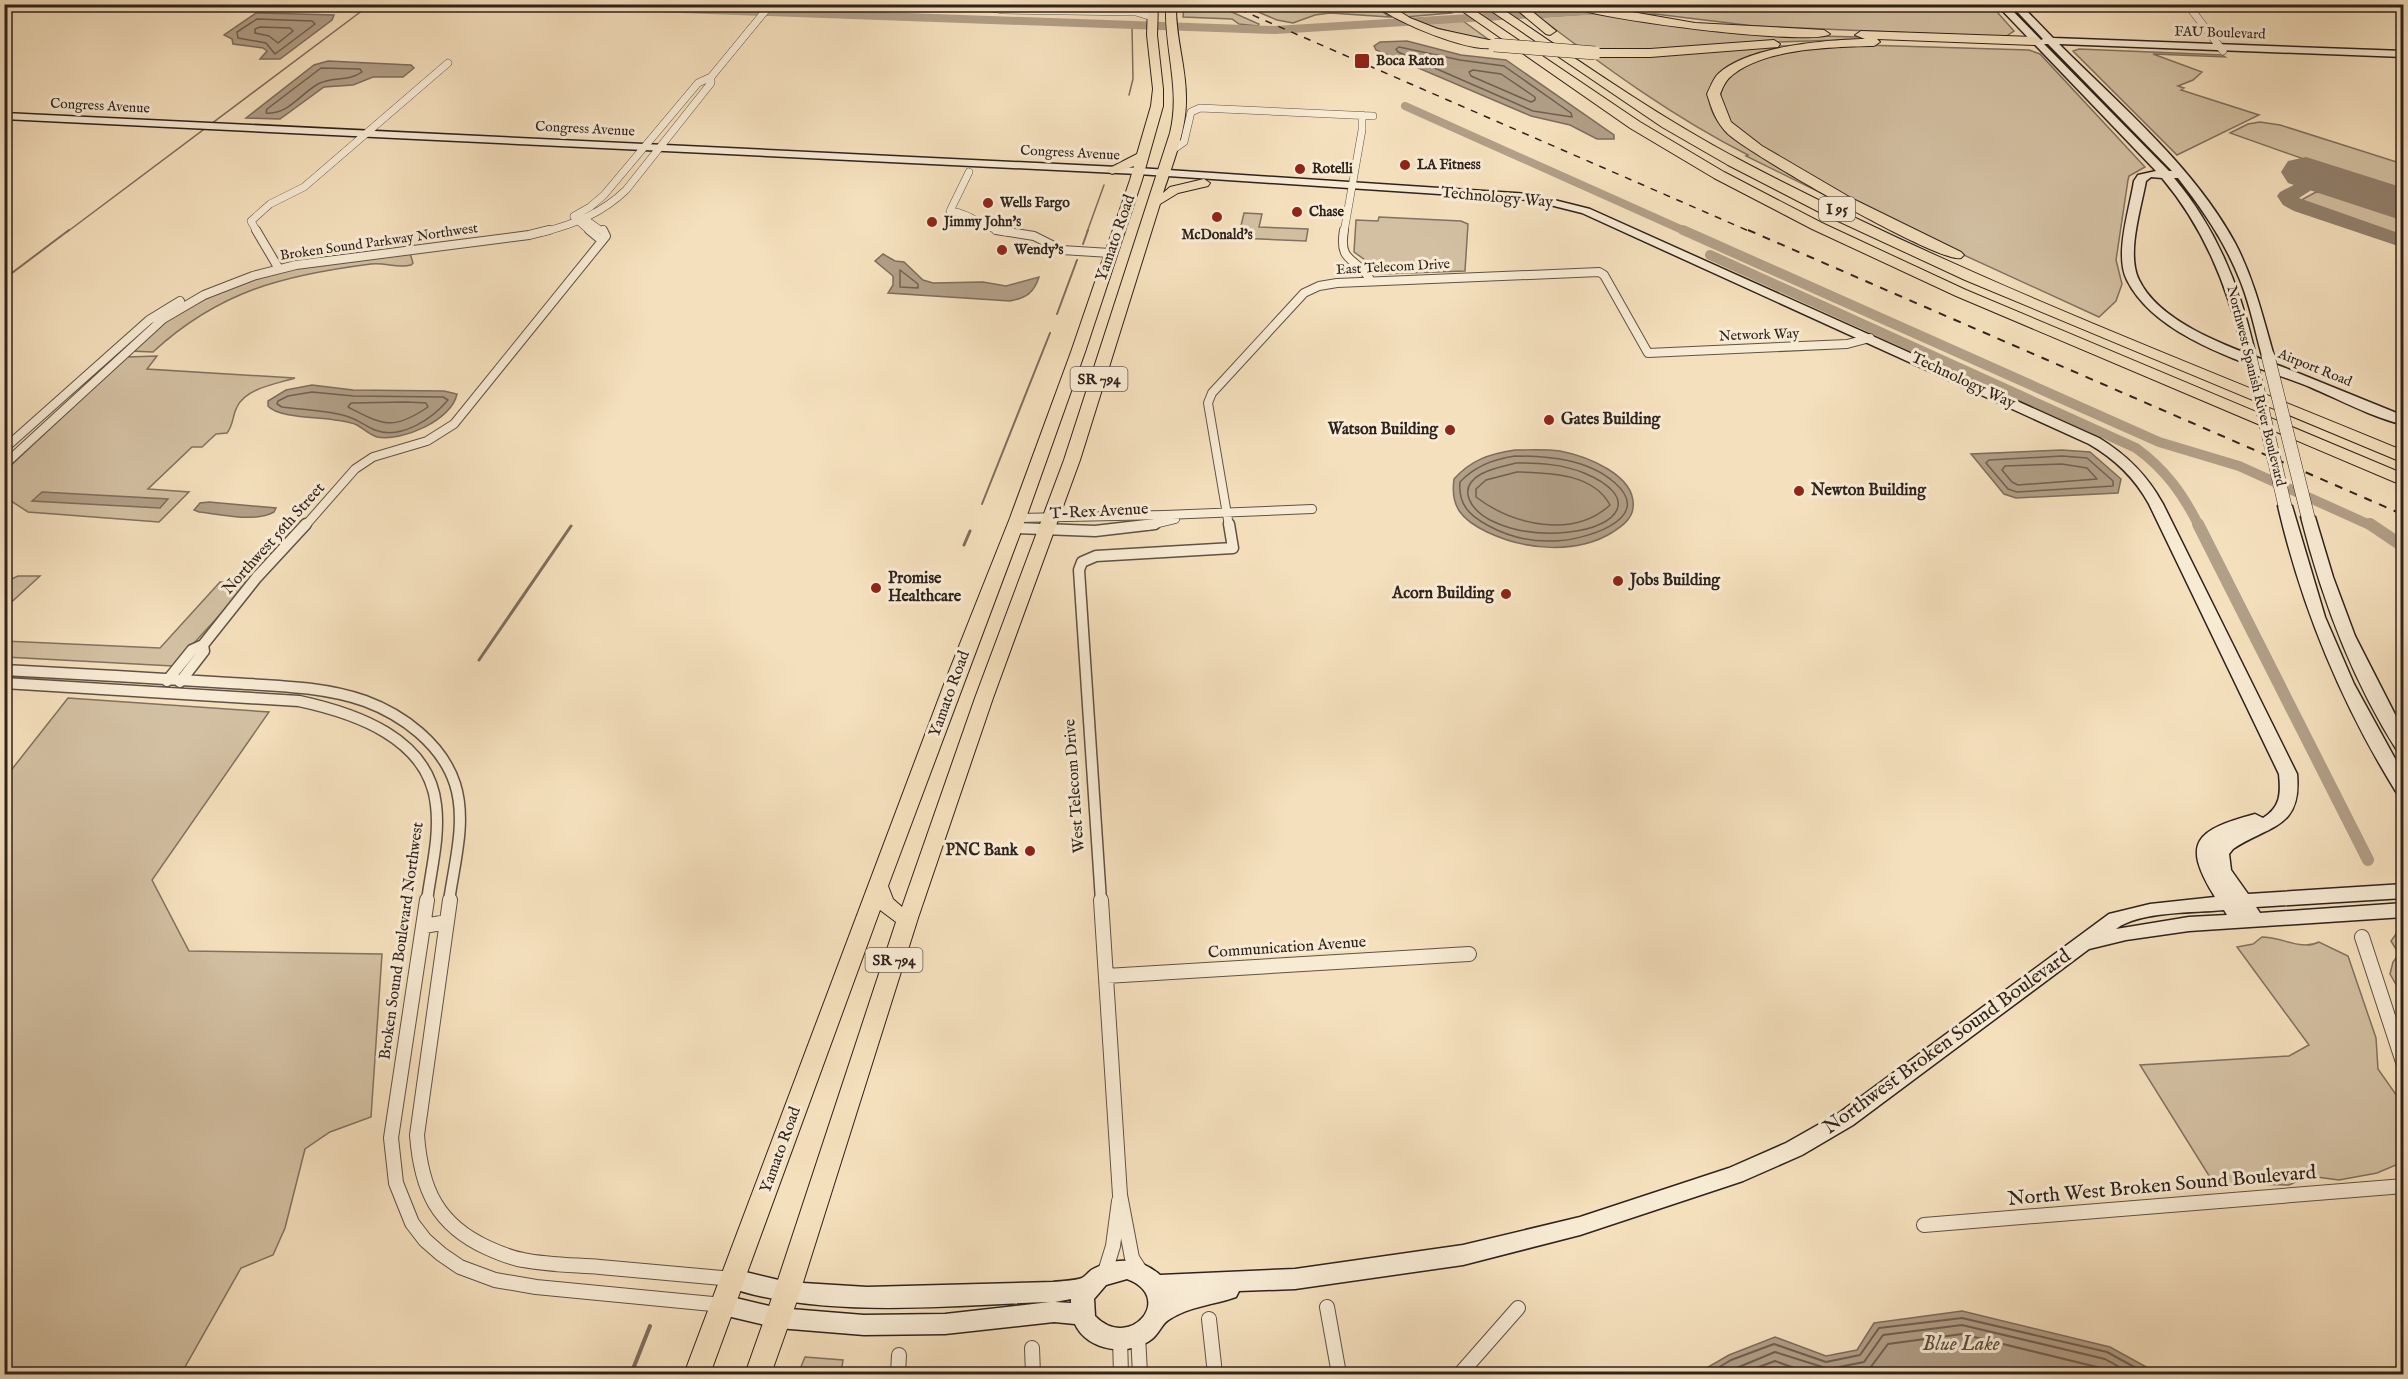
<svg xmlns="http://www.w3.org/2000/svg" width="2408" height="1379" font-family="'IM FELL English',serif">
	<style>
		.green { fill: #d3c0a2; stroke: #817160; stroke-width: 1.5 }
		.water { fill: #b29f87; stroke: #7e6d5d; stroke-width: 1.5 }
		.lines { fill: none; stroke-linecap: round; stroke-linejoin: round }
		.shore-far1 { stroke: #706052; stroke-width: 1.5 }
		.shore { stroke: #706052; stroke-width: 2 }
		.stream-far3 { stroke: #7e6d5d; stroke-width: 1.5 }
		.stream-far2 { stroke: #7e6d5d; stroke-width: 2 }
		.stream-far1 { stroke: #7e6d5d; stroke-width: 3 }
		.stream { stroke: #7e6d5d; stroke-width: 4 }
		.canal-far2 { stroke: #b29f87; stroke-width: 8 }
		.canal-far1 { stroke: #b29f87; stroke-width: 10 }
		.canal { stroke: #b29f87; stroke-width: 12 }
		.taxiway { fill: #92816d; fill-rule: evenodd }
		.runway { fill: #92816d; fill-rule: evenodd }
		.street-far3-casing { stroke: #605245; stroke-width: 8 }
		.street-far2-casing { stroke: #605245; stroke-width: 10 }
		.street-far1-casing { stroke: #605245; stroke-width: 13 }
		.street-casing { stroke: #605245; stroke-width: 16 }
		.secondary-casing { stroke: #2f221d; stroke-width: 3 }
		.primary-casing { stroke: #2f221d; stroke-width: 2 }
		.highway-casing { stroke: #2f221d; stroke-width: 2 }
		.street-far3 { stroke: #f8ebd4; stroke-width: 7 }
		.street-far2 { stroke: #f8ebd4; stroke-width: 8 }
		.street-far1 { stroke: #f8ebd4; stroke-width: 10 }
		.street { stroke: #f8ebd4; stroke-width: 14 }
		.secondary { fill: #f8ebd4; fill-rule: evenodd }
		.primary { fill: #f5e0bd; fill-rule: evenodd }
		.highway { fill: #f5e0bd; fill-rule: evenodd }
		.rail-far1 { stroke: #2f221d; stroke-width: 1.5; stroke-dasharray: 7 7; stroke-linecap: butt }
		.rail { stroke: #2f221d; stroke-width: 2; stroke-dasharray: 8 8; stroke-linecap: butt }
		.secondary-bridge-casing { stroke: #2f221d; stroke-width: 14; stroke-linecap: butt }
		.highway-bridge-casing { stroke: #2f221d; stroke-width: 14; stroke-linecap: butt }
		.secondary-bridge { stroke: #f8ebd4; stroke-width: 13 }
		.highway-bridge { stroke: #f5e0bd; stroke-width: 13 }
		.poi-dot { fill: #8f2418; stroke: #f8ebd4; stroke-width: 2 }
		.labels { text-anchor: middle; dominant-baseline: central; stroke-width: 6; stroke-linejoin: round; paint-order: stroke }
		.far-street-label { font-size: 14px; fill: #2f221d; stroke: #f8ebd4 }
		.far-poi-label { font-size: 14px; font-weight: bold; fill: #2f221d; stroke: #f8ebd4; text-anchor: start }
		.shield { fill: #f8ebd4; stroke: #6b5e54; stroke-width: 1.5 }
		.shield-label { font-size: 15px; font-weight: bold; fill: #2f221d }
		.street-label { font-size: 16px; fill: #2f221d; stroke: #f8ebd4 }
		.poi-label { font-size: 16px; font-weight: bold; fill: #2f221d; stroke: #f8ebd4; text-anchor: start }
		.near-street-label { font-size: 20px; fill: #2f221d; stroke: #f8ebd4 }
		.near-water-label { font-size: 21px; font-style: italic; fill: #5d4e42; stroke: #f8ebd4 }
	</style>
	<rect width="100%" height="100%" fill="#f5e0bd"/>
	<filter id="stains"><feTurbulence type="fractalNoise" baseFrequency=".00333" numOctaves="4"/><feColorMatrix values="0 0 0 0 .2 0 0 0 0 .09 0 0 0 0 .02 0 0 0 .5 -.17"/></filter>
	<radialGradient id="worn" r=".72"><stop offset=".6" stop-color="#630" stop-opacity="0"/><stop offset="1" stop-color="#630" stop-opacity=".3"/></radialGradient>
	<path class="green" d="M1744,4H1990L2014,31L2005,37L1754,26L1655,14L1616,16L1818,36L1902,38L1744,43L1761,47L1802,45L1749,59L1709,92C1708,108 1715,119 1725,130L1874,219L1746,156L1748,155C1673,117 1606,68 1539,17Z
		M1184,5H1216L1259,24L1258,26L1239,24L1232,19L1183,17Z
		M1242,5H1372L1390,17L1330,13L1315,15L1293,23L1277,20Z
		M1387,5H1434L1451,13L1405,17Z
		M1463,21L1492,42L1420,24Z
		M1863,45L2029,50L2040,54L2145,167L2129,176L2128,180L2116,260L2122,284L2116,301L2099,317L1883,218L1744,136C1684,83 1752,57 1802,49C1821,45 1843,46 1863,45Z
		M2079,49L2222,55L2225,57L2153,54L2202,72L2193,80L2178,86L2184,88L2181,90L2259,115L2177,155L2073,51Z
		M2260,122L2280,125L2403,164V194L2230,133L2248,124Z
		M2316,192L2334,193L2403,217V237L2305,203L2303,199Z
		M1244,213L1262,214L1259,227L1308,229L1306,241L1238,238Z
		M1379,217L1461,221L1468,224L1465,271L1379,274L1372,265L1354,252L1356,220L1378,221Z
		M410,253L413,263L411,265C397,269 386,262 371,264C284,275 219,291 153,352L130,351L158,325L229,286L311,264Z
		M157,356L147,369L295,378C276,384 246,388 237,407C232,416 234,424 227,433L216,434L202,447H192L148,489L189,492L159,522L28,512L5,497V471L126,357Z
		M18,576H40L5,608V582Z
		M220,582L249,583L173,666L5,657L4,641L160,648Z
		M68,698L269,712L152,880L189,951L382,954L371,1117L330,1132L305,1149L285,1228L273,1255L241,1268L181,1374H5V778Z
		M2396,934H2403V997L2390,974L2393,962L2399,954L2391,941Z
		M2262,937C2282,937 2302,951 2319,942L2348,956L2376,1038L2378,1069L2397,1096L2403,1117V1151L2396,1165L2377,1173L2339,1180L2309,1176L2289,1185L2250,1184L2216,1187L2140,1065L2289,1056L2309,1045L2237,947L2253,944Z
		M805,1357L843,1360L841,1374H798Z"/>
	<path class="water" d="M256,13H260L334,15L332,20L280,59H260L267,51L263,48L233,44L232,39L224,35Z
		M1407,41L1461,55L1506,60L1614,135V139H1597L1570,125L1531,116L1376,50L1374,46L1380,42Z
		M328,61L411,65L414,68L403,77H373L353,85L324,87L280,119L246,118L314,65Z
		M883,254L895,261L904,262L923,280L933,283L983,282L1006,286L1039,277C1034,293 1026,298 1010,301L888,293L893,285V276L875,261Z
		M312,385L353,390L444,391L457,394C452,420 402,442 377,437C370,435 364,429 357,425C351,422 342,421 335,420C319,417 278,418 268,406V401L286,390Z
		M1515,450C1530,450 1545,449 1560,451C1586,456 1637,475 1633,508C1632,519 1622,526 1613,532C1576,555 1525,550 1487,532C1462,520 1450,507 1454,479C1471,460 1489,454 1515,450Z
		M2062,450L2090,452L2121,479L2118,493L2016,498L2004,494L1971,454Z
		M42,492L168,499L160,508L32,501Z
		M209,502L276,508L274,512C254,523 221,514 199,512L194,510L200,503Z
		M1962,1311L2110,1347L2159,1374H1696L1729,1355L1775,1337L1826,1356L1857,1350L1874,1323Z"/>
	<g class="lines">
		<path class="shore-far1" d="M257,19L312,21L315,24L275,54L266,43L238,38L237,32Z
			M260,27L290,28L293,31L278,43L269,36L255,33V29Z
			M1399,47L1460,60L1504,66L1571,113L1572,117L1533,111L1398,52L1396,49Z
			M321,68L360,69L362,72C348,82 332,76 318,84C300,94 288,115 266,113L267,109Z
			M1473,70L1501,74L1535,97V100L1531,102L1471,76L1469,72Z
			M900,270L918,284V288L900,287Z
			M312,392L353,396L443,397L448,400C432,419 401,440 375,430C365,426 357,419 346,416C325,410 303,410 282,407L277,404L278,401L288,396Z
			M407,402L426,403L428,407C393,431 383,425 348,407L351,403Z
			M1515,456C1549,456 1588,459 1615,483C1657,520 1581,541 1553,541C1530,542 1507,536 1487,525C1469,515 1458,504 1460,482C1475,466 1493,459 1515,456Z
			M2062,456L2087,458L2113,481V486L2017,492L2008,489L1986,463L1989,460Z
			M1516,463C1540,463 1562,464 1584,473C1642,497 1619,527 1569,532C1543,535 1515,532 1492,521C1472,511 1455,489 1481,474C1492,468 1504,466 1516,463Z
			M2062,464L2087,468L2097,479L2018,485L2012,482L2002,470L2005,466Z
			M1517,472C1549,473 1593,473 1610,505C1573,539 1513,525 1476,497V489L1486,480Z"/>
		<path class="shore" d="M1708,1374L1731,1360L1774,1344L1826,1362L1860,1355L1879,1328L1962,1318L2107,1352L2147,1374
			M1722,1374L1775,1352L1829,1369L1864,1362L1883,1335L1962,1325L2105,1359L2132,1374
			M1740,1374L1775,1361L1811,1374
			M1850,1374L1870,1368L1888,1344L1962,1334L2101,1368L2113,1374"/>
		<path class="stream-far3" d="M1129,95L1133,79L1132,26
			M67,232L371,4
			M1087,232L1104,185"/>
		<path class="stream-far2" d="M1083,244L1088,230
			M4,279L69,230
			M1057,314L1077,260
			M982,504L1050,333"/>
		<path class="stream-far1" d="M964,545L970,531
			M479,660L571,526"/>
		<path class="stream" d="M631,1374L650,1326"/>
		<path class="canal-far2" d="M542,4L1275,30L1698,4
			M1405,106L1687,232"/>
		<path class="canal-far1" d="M1683,230L2159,442L2239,466L2372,526
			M1710,255L2136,448C2165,469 2183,494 2199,526"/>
		<path class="canal" d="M2198,524L2368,860
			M2370,524L2404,547"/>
		<path class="taxiway" d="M2309,177L2352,181L2355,185L2352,189H2313L2299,198L2404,235V248L2294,211L2283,205L2277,196L2280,192Z"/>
		<path class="runway" d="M2306,157L2404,188V221L2288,183L2281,172L2288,161Z"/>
		<g class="street-far3-casing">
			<path id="street-far3" d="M972,4L1003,10L1136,12L1152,17
				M2187,4L2223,51
				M1170,152L1184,142L1191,112L1200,108L1373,116
				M969,172L950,211C970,213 983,228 1005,232
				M574,216L590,207L604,195L698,83L711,77
				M574,217L591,232
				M582,217L603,232
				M257,232L251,221L270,204L304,187L448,63
				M543,232C575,224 602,213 626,190L711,83V77L771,4
				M1344,232L1362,130V115"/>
		</g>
		<g class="street-far2-casing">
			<path id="street-far2" d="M256,230L279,269
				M589,230L601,240
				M996,230L1034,236L1062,250L1110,253
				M1344,230C1338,265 1357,256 1371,281
				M4,449L149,320L180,301
				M4,465L163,319L204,295L253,276L296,265L529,235L549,230
				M1018,518L1165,515L1312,509
				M305,526L355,469L373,457L427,441L454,424L606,236L603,230
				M1146,526L1175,519
				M1229,526L1208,403L1212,393L1304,293L1319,286L1337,283L1599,272L1604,275L1648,353L1847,344L1870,338"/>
		</g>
		<g class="street-far1-casing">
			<path id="street-far1" d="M1014,528L1095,531L1155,524
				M4,670C79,674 155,678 230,683C275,686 322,686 365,701C403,715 442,744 455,784C467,821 454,864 449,901
				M167,681L192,650L203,645L257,577L306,524
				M180,682L204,651L203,645
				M4,683L299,701C355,713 429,738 436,805C440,837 431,869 427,901
				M1101,901L1079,570L1082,562L1096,556L1233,548L1229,524"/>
		</g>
		<g class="street-casing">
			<path id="street" d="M427,900L391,1138L396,1183L412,1223L425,1240L441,1254L460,1267L495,1280L536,1287L723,1305
				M450,900L417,1135C421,1189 437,1225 488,1248C499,1253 511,1258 523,1260C548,1265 575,1265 600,1267C645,1271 689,1275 733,1279
				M1101,900L1120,1195L1132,1258L1141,1272
				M424,926L447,922
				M2362,937L2404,1065
				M1106,976L1469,954
				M1924,1225L2404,1186
				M1105,1272L1113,1246L1119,1201
				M1327,1307L1339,1374
				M1209,1319L1215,1374
				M1138,1335L1140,1374
				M1120,1339L1121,1374
				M1032,1348L1033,1374
				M898,1374L899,1355
				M1460,1374L1518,1308"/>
		</g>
		<g class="secondary-casing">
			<path id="secondary" d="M1996,4H2006L2041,40L2043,39L2010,4H2020L2053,38L2404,51V57L2059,44C2120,105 2194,167 2235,243C2254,279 2263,318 2274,356L2268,360L2262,356C2255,331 2250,304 2240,280C2225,242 2203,210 2178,178H2174C2216,228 2239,285 2254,348L2248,352L2242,348C2227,285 2204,228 2162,178L2151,177L2146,181C2141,209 2126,254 2139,280C2163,329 2246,352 2293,371C2330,386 2367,401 2404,416V425C2372,417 2340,400 2310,387C2252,364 2157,340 2127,280C2114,255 2130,208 2134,181L2138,175L2156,171ZM2044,44H2048L2172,171H2169Z
				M4,113L1138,168L1530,194L1590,209L2099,438C2127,455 2147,475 2163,504L2297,774C2302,829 2269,825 2233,849L2229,854L2231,870L2248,894L2404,884V898L2256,907L2260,913L2404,903V917L2189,931L2126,940L2089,949L1853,1125L1802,1155L1743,1181L1580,1235L1463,1265L1295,1289L1239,1291L1236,1297C1214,1305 1190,1306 1170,1319C1162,1323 1159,1334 1152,1339C1129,1357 1087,1351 1075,1324L1054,1322L945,1334L864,1335L778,1328L723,1315L715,1312L711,1305L715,1298L723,1295L778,1308L864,1315L945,1314L1050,1302C950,1305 819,1320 725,1286L722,1279L725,1272L733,1269L787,1282L867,1287L1053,1282C1062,1281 1074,1281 1082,1278C1086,1276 1089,1271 1093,1269C1115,1257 1140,1257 1160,1275L1295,1269L1463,1245L1580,1217L1729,1168L1786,1143L1839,1113L2109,914L2150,904L2215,897C2180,841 2197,830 2255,814L2263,818C2281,807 2281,793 2279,774L2149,504C2134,477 2115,459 2089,444L1582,213L1530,200L1138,174L4,119ZM2224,910L2227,915L2189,917L2116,929C2139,911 2195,913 2224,910ZM1127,1279C1176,1297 1130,1352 1095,1316L1094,1299L1106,1285ZM1071,1299V1303L1055,1302Z
				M2285,502L2292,506L2325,617L2354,684L2404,775V797L2398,795C2342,705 2302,609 2278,506Z
				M2308,513L2315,517L2333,577L2355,636L2404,732V753L2398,752C2352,680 2322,599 2301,517Z"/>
		</g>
		<g class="primary-casing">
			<path id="primary" d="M1148,4H1158L1157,35L1163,89V106L1142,180L1085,352L1026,518L888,886L893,899L902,907L975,698L1064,460L1170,133C1181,89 1164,49 1166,4H1176C1175,36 1186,66 1186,97C1187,129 1173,163 1163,193L1170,187L1204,179L1210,183L1208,186L1178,193L1160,204L1080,460L993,698L918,918L800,1292L771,1374H745L774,1292L896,922L880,910L710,1374H684L946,679L1010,518L1071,352L1130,180L1134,166L1112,174L1106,170L1137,154L1151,106L1153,89L1147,35Z"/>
		</g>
		<g class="highway-casing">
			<path id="highway" d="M1374,4H1388L1410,18L1438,29L1498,42L1500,45C1483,60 1390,20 1374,4Z
				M1452,4H1465L1640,122L1724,172L1822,223L1966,290L2404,474V486L1956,296L1812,229L1714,178L1630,128Z
				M1481,4H1495C1575,58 1655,115 1740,160C1954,273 2181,359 2404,451V463L1965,280L1825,215L1728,165L1662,127Z
				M1510,4H1523L1556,31L1550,35L1546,34Z
				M1564,4H1586L1695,23L1824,30L1830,34C1815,47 1585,19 1564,4Z
				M1861,31L2035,37L2041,41L2035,45L1877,39L1880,42L1874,46C1833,47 1760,48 1729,78C1725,82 1722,89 1720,94L1731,122L1762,146L1851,198L1961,252L1964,255L1961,258C1940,264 1751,155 1728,134C1716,122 1712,110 1707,94C1710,88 1713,79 1718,74C1747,46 1826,40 1865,39L1855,35Z
				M1774,40L1780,44L1778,47L1650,57H1595L1589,53L1595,49H1650Z"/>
		</g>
		<use href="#street-far3" class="street-far3"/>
		<use href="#street-far2" class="street-far2"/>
		<use href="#street-far1" class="street-far1"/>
		<use href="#street" class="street"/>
		<use href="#secondary" class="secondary"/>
		<use href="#primary" class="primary"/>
		<use href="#highway" class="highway"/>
		<path class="rail-far1" d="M1227,4L1751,232"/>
		<path class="rail" d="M1748,230L2404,515"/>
		<g class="secondary-bridge-casing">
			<path id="secondary-bridge" d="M2248,348L2285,506
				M2268,356L2308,517"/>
		</g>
		<g class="highway-bridge-casing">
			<path id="highway-bridge" d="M1494,45L1595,53"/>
		</g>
		<use href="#secondary-bridge" class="secondary-bridge"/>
		<use href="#highway-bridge" class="highway-bridge"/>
	</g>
	<g class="poi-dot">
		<rect x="1354" y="53" width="16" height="16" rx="3"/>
		<circle cx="1405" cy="165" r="6"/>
		<circle cx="1300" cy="169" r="6"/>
		<circle cx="988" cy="203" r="6"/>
		<circle cx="1297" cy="212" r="6"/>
		<circle cx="1217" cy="217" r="6"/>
		<circle cx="932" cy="222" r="6"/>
		<circle cx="1002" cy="250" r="6"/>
		<circle cx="1549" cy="420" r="6"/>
		<circle cx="1450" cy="430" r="6"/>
		<circle cx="1799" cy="491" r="6"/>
		<circle cx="1618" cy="581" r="6"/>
		<circle cx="876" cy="588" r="6"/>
		<circle cx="1506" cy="594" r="6"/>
		<circle cx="1030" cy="851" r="6"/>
	</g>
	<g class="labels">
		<g class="far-street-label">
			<text transform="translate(2220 33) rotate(2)">FAU Boulevard</text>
			<text transform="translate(100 106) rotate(3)">Congress Avenue</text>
			<text transform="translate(585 129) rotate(3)">Congress Avenue</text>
			<text transform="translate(1070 153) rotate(3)">Congress Avenue</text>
			<text transform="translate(379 242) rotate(-8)">Broken Sound Parkway Northwest</text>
			<text transform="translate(1393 267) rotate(-3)">East Telecom Drive</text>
			<text transform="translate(1759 335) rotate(-2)">Network Way</text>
			<text transform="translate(2315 368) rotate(22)">Airport Road</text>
			<text transform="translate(2256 386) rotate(76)">Northwest Spanish River Boulevard</text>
		</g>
		<g class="far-poi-label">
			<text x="1376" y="61">Boca Raton</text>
			<text x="1417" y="165">LA Fitness</text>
			<text x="1312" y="169">Rotelli</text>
			<text x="1000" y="203">Wells Fargo</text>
			<text x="1309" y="212">Chase</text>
			<text x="944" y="222">Jimmy John's</text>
			<text x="1217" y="235" text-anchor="middle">McDonald's</text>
			<text x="1014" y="250">Wendy's</text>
		</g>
		<g class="shield">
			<rect x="1819" y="197" width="36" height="24" rx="4.5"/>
			<rect x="1070.5" y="367" width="57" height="24" rx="4.5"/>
			<rect x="865.5" y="948" width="57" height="24" rx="4.5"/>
		</g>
		<g class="shield-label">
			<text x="1837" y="209">I 95</text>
			<text x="1099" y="379">SR 794</text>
			<text x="894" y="960">SR 794</text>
		</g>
		<g class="street-label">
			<text transform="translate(1497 198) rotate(5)">Technology Way</text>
			<text transform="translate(1116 238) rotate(-71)">Yamato Road</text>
			<text transform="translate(1963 381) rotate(25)">Technology Way</text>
			<text transform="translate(1099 512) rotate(-3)">T-Rex Avenue</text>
			<text transform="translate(274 539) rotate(-48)">Northwest 56th Street</text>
			<text transform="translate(950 694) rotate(-70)">Yamato Road</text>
			<text transform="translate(1075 786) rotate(-94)">West Telecom Drive</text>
			<text transform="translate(402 941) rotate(-82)">Broken Sound Boulevard Northwest</text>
			<text transform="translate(1287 948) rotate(-4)">Communication Avenue</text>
			<text transform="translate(781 1150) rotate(-70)">Yamato Road</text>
		</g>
		<g class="poi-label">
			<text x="1561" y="420">Gates Building</text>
			<text x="1438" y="430" text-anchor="end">Watson Building</text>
			<text x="1811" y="491">Newton Building</text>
			<text x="888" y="579">Promise<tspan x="888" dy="18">Healthcare</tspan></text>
			<text x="1630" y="581">Jobs Building</text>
			<text x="1494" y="594" text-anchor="end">Acorn Building</text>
			<text x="1018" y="851" text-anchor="end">PNC Bank</text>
		</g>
		<g class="near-street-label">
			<text transform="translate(1947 1042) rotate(-36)">Northwest Broken Sound Boulevard</text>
			<text transform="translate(2162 1186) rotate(-5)">North West Broken Sound Boulevard</text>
		</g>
		<g class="near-water-label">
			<text x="1961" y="1344">Blue Lake</text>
		</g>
	</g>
	<rect width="2408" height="1379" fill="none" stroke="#f5e0bd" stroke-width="24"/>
	<rect x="6" y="6" width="2396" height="1367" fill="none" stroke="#2f221d" stroke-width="3"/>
	<rect x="12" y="12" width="2384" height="1355" fill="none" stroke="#2f221d" stroke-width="1.5"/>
	<rect width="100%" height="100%" filter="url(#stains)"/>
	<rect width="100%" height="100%" fill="url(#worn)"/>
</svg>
